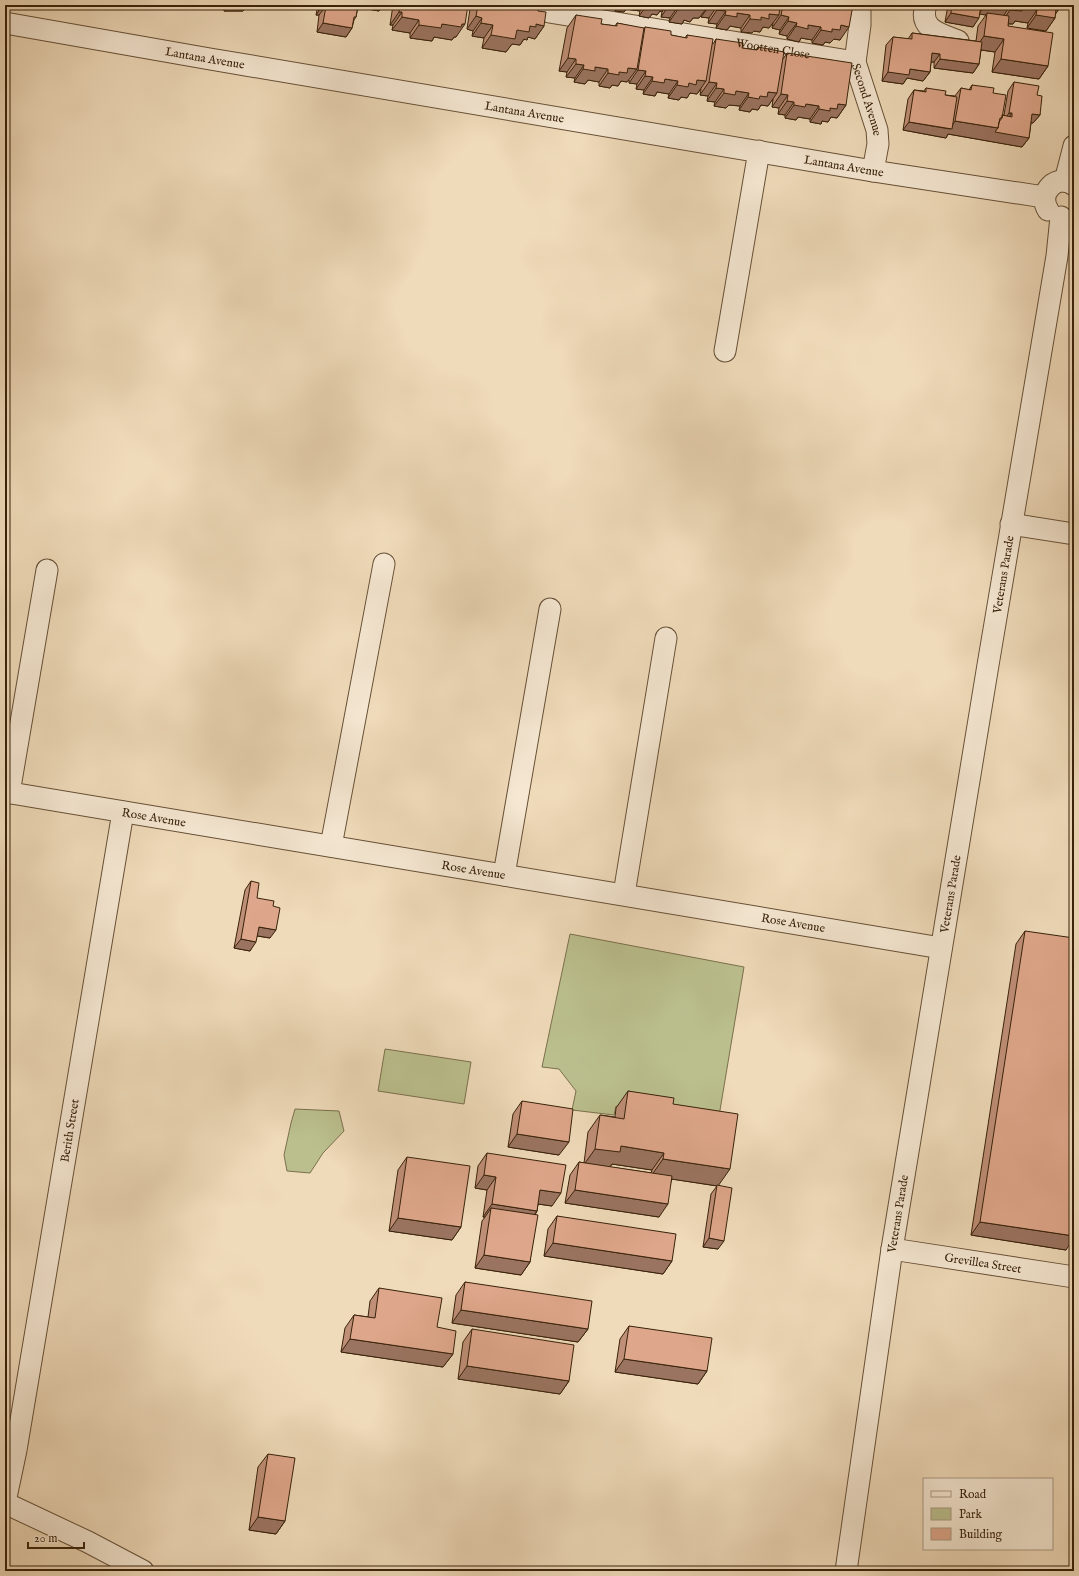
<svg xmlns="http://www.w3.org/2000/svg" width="1079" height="1576" font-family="'IM FELL English',serif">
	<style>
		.green { fill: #bbbf8e; stroke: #7a704c }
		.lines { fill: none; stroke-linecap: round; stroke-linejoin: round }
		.minor-casing { stroke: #665036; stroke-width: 23 }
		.minor { stroke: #f5e7d2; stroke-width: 21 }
		.wall { fill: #bf8f77; stroke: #38220a; fill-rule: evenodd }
		.shaded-wall { fill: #9b7461; stroke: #38220a }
		.building { fill: #dea68a; stroke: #38220a }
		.labels { text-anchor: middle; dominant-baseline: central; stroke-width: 3.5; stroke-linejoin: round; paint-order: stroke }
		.street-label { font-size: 12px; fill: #38220a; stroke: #f5e7d2 }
	</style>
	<rect width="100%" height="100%" fill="#efdab9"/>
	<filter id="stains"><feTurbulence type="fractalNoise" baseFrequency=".005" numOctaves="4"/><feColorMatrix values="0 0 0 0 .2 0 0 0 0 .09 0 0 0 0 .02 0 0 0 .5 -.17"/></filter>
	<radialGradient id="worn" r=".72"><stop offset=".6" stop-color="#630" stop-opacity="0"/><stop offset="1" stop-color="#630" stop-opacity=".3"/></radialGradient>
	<path class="green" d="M570,934L744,967L717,1128L663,1113L616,1106L614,1115L572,1110L576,1091L559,1069L542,1067Z
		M385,1049L471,1062L464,1104L378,1091Z
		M295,1109L339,1111L344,1131L323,1153L310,1173L287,1171L284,1155L291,1123Z"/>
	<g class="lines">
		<g class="minor-casing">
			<g id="minor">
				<path id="s1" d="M859,5L860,11V25L855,62L877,130L878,144L873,171"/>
				<path d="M926,5C918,29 940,34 958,41"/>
				<path id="s2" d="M549,12L855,62"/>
				<path id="s3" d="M5,23L210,59L873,171L1044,197"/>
				<path d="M1065,181L1074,146"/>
				<path d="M1048,210C1037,193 1057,172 1074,185"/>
				<path d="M725,351L759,151"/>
				<path d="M1011,524L1074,534"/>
				<path id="s4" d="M5,792C317,846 629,894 941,948"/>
				<path d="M9,793L47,570"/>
				<path d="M331,846L384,564"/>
				<path d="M504,875L550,609"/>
				<path d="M624,894L666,638"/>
				<path id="s5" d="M892,1249L1074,1277"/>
				<path id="s6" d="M5,1502L16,1450L123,812"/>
				<path d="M5,1503L88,1542L143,1571"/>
				<path id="s7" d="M846,1571L892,1249L988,665L1057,256L1061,217"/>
			</g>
		</g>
		<use href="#minor" class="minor"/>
	</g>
	<path class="wall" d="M224,5H247L243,11H224Z
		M318,5H383L379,11L358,7L356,17L354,20L352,28L346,37L317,32L319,15H316Z
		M393,5H468L456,37H454L452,40L434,37L432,41L410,38V33L392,30L393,25H390Z
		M473,5H529L538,11L544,26L535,39L528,37L527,40L524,39L520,45L512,44L506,52L482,48L484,38L472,36L473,31L467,29L470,9Z
		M609,5H853L840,40L834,39L830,43L825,42L823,45L812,43V40L801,38L799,42L787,39V36L779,34L780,30L772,28L773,23L769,28L763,27L760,32L754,31L752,33L741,32V28L730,26L727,30L716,28L717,24L708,23L709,18L701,17V16L699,18H693L690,22L684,20L682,24L669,22L670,18L661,17L662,12L660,11L657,15L652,14L649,18L639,16L640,11L626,9L624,12L615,11L616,7Z
		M948,5H1060L1055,14V18L1046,31L1027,28L1028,23L1015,21L1013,24H1008V26L1048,66L1039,79L992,72L995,52L981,50L979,64L973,73L934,68V62H931L930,72L923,81L907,78L903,84L882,81L886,45L893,37L908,39L912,33L976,41L978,26L986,15L980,14L973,27L945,22Z
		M576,15L601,24L615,26L617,23L644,29L645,27L671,35L685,38L687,35L713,44L716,39L742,48L756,50L758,47L783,59L787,53L846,105L837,118L831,117L828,122L822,121L821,124L810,122V119L798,117L796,120L785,118V115L778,114L779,108L772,107L773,99L768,106L761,105L758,110L752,109L750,112L739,110L740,106L729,105L726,108L714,106L715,102L707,101L708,96L700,95L701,89L697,94L690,93L687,98L681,97L679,100L668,98L669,94L657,92L655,96L643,94L644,90L636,89L637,84L629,83V80L627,82L621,81L618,86L612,85L610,88L599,86V82L588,80L585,84L574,82L575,78L566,77L567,72L559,71L567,28Z
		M1014,82L1037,95L1040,115L1033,123H1031L1029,138L1022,147L948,134L946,138L903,130L908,99L914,90L924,91L926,88L945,95L955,96L961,88L969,90L972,85L993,93L1002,115H1004L1008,91Z
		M251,881L270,938L257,936L250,951L234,948L245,890Z
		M1025,931L1066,1250L971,1235L1016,944Z
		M628,1091L673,1104L718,1186V1249L703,1247L711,1194L717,1186L672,1179L659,1217L565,1203L570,1175L579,1162L584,1163L588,1132L600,1115L615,1117L616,1108ZM612,1164L652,1170L651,1173L610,1167Z
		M522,1101L559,1155L508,1147L513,1114Z
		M487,1153L552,1206L538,1204L537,1211L535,1215L530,1262L521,1275L475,1268L482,1221L485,1217H483L487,1190L475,1188L478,1166Z
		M407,1157L461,1227L452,1240L389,1231L398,1170Z
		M557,1216L672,1261L663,1274L544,1256L548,1229Z
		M465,1282L588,1329L578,1342L452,1323L456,1295Z
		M379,1288L437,1327L453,1354L443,1367L341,1352L345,1328L354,1315L368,1317L370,1301Z
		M629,1326L707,1371L698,1384L615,1372L620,1339Z
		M472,1329L569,1381L560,1394L458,1379L463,1342Z
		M268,1454L285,1521L276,1534L249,1530L258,1467Z"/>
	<path class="shaded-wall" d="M186,5H205L204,6H185Z
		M228,5H247L243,11H224Z
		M358,5H383L379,11L356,7Z
		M609,5H617L616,7Z
		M619,5H644L640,11L626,9L624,12L615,11Z
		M647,5H666L662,12L660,11L657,15L652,14L649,18L639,16Z
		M669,5H679L670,18L661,17Z
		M681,5H709L699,18H693L690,22L684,20L682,24L669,22Z
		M710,5H718L709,18L701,17Z
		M985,5L1008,9L1002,18L987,13L986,15L979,14Z
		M322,6H326L319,15H316Z
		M1022,8L1037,10L1028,23L1015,21L1013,24L1001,23L1010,10Z
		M1056,9H1059L1053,18H1055L1046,31L1027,28L1036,15Z
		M717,10L726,11L717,24L708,23Z
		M399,12H402L393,25H390Z
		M737,13L750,15L741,28L730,26L727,30L716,28L725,15Z
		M951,13L979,18L973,27L945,22Z
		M769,14L779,15L769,28L763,27L760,32L754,31L752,33L741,32L750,19Z
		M781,15L789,17L780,30L772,28Z
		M476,16L482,18L473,31L467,29Z
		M402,17L419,20L410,33L392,30Z
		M788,21L797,23L787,36L779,34Z
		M323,23L352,28L346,37L317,32Z
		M481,23L493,25L484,38L472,36Z
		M462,24H465L456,37H454L452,40L434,37L432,41L410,38L419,25Z
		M536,24L544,26L535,39L528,37L527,40L524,39L520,45L512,44L506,52L482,48L491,35L517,30Z
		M808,25L821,27L812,40L801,38L799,42L787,39L796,26Z
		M841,25L849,27L840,40L834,39L830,43L825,42L823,45L812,43L821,30L832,29Z
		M984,36L1004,39L995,52L975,49Z
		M932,53L940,54L934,62H926Z
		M568,58L576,59L567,72L559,71Z
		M940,59L979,64L973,73L934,68Z
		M1001,59L1048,66L1039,79L992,72Z
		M576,64L584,65L575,78L566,77Z
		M595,67L608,69L599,82L588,80L585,84L574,82L583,69Z
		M628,68L637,69L627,82L621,81L618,86L612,85L610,88L599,86L608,73L619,72Z
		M910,69L930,72L923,81L907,78L903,84L882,81L888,72Z
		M638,70L646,71L637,84L629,83Z
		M645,76L653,77L644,90L636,89Z
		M665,79L678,81L669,94L657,92L655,96L643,94L652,81Z
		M697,80L706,81L697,94L690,93L687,98L681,97L679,100L668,98L677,85L689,83Z
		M709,82L717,83L708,96L700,95Z
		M716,88L724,89L715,102L707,101Z
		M736,91L749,93L740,106L729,105L726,108L714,106L724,93Z
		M768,92L777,93L768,106L761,105L758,110L752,109L750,112L739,110L748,97L760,96Z
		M781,94L788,95L779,108L772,107Z
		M787,101L794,102L785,115L778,114Z
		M806,104L819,106L810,119L798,117L796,120L785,118L794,105Z
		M838,104L846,105L837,118L831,117L828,122L822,121L821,124L810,122L819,109L830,108Z
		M1009,113H1012L1006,122H1003Z
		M1032,114L1040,115L1033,123L1026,122Z
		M955,121L998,128L1029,138L1022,147L948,134L946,138L903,130L909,122L950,129Z
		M259,927L276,930L270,938L252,935Z
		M241,939L256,942L250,951L234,948Z
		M517,1134L569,1142L559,1155L508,1147Z
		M621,1146L664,1153L652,1170L612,1164L608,1169L583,1166L595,1149Z
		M663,1159L730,1169L718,1186L651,1176Z
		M484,1175L496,1177L487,1190L475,1188Z
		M540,1190L561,1193L552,1206L531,1203Z
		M575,1190L668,1204L659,1217L565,1203Z
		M492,1204L537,1211L528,1224L491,1208L485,1217H483Z
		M398,1218L461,1227L452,1240L389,1231Z
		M980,1222L1074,1236V1238L1066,1250L971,1235Z
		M709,1238L724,1241L718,1249L703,1247Z
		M553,1243L672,1261L663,1274L544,1256Z
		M484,1255L530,1262L521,1275L475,1268Z
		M461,1310L588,1329L578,1342L452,1323Z
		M350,1339L453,1354L443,1367L341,1352Z
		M624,1359L707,1371L698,1384L615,1372Z
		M467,1366L569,1381L560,1394L458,1379Z
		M258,1517L285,1521L276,1534L249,1530Z"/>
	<path class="building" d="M323,5H358L356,17H354L352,28L323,23L326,6H322Z
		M400,5H468L465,24H462L461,27L442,24L441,28L419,25V20L402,17V12H399Z
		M478,5H529L539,6L538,11L546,12L544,26L536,24V27L530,26L529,32L517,30L515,39L491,35L493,25L481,23L482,18L476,16Z
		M681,5H694V7Z
		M717,5H780L779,15L769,14V19L761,17V20L750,19V15L737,13V17L725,15L726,11L717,10L718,5Z
		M783,5H853L849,27L841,25L840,30L832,29V32L821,30V27L808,25V29L796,26L797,23L788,21L789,17L781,15Z
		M952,5H981L979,18L951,13Z
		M985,5H1008V9Z
		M1011,5H1060L1059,9H1056L1055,18L1036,15L1037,10L1022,8V11L1010,10Z
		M987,13L1009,16L1008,26L1053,33L1048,66L1001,59L1004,39L984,36Z
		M576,15L602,19L601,24L617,26V23L644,28L637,69L628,68L627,73L619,72V75L608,73V69L595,67V71L583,69L584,65L576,64V59L568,58Z
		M645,27L671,31V35L687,38V35L713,39L706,81L697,80L696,85L689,83L688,87L677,85L678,81L665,79L664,83L652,81L653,77L645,76L646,71L638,70Z
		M912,33L982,42L979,64L940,59V54L932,53L930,72L910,69L909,75L888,72L893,37L912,39Z
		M716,39L743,43L742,48L757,50L758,47L784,52L777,93L768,92L767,97L760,96L759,99L748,97L749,93L736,91L735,95L724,93V89L716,88L717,83L709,82Z
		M787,53L852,63L846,105L838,104L837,109L830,108V111L819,109V106L806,104L805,107L794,105V102L787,101L788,95L781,94Z
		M1014,82L1039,86L1037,95L1042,96L1040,115L1032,114L1029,138L995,132L998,128L999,122L1002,118V115L1012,117V113H1009Z
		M972,85L994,88L993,93L1006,95L1002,118H1000L998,128L955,121L961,88L971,90Z
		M926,88L946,91L945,95L957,97L952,129L909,122L914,90L926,92Z
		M251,881L259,883L257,898L274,901L273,906L280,908L276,930L259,927L256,942L241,939Z
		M1025,931L1074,938V1236L980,1222Z
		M628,1091L674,1098L673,1104L738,1114L730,1169L663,1159L664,1153L621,1146L620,1152L595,1149L600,1115L624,1119Z
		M522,1101L573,1109L569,1142L517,1134Z
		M487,1153L566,1165L561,1193L540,1190L537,1211L492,1204L496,1177L484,1175Z
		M407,1157L470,1166L461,1227L398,1218Z
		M579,1162L672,1176L668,1204L575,1190Z
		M717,1185L732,1188L724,1241L709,1238Z
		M491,1208L538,1215L530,1262L484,1255Z
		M557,1216L676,1234L672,1261L553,1243Z
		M465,1282L592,1301L588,1329L461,1310Z
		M379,1288L442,1298L437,1327L456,1331L453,1354L350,1339L354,1315L375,1318Z
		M629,1326L712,1338L707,1371L624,1359Z
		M472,1329L574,1345L569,1381L467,1366Z
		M268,1454L295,1458L285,1521L258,1517Z"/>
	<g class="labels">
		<g class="street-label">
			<text stroke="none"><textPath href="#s2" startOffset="227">Wootten Close</textPath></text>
			<text stroke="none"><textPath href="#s3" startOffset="203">Lantana Avenue</textPath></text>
			<text stroke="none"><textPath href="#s1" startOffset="97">Second Avenue</textPath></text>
			<text stroke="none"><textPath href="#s3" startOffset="527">Lantana Avenue</textPath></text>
			<text stroke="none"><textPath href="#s3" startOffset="851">Lantana Avenue</textPath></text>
			<text stroke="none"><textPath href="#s7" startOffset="1009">Veterans Parade</textPath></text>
			<text stroke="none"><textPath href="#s4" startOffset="151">Rose Avenue</textPath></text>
			<text stroke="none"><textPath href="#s4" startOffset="475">Rose Avenue</textPath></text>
			<text stroke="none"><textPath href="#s7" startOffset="685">Veterans Parade</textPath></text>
			<text stroke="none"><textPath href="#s4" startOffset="799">Rose Avenue</textPath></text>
			<text stroke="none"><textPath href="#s6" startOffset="377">Berith Street</textPath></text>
			<text stroke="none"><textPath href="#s7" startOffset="361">Veterans Parade</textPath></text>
			<text stroke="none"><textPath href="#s5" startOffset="92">Grevillea Street</textPath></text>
		</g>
	</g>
	<rect width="1079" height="1576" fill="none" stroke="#efdab9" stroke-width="20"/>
	<rect x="6" y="6" width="1067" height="1564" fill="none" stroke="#38220a" stroke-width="2"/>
	<rect x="10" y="10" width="1059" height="1556" fill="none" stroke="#38220a"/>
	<rect x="923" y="1478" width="130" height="72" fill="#f5e7d2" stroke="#a99882"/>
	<rect x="931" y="1491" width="20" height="6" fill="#f5e7d2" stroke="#a99882"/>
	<text x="959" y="1498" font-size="12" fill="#38220a">Road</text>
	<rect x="931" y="1508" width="20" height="12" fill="#bbbf8e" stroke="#a99882"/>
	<text x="959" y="1518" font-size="12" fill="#38220a">Park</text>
	<rect x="931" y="1528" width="20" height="12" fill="#dea68a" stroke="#a99882"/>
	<text x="959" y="1538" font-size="12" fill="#38220a">Building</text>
	<path d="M28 1542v6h56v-6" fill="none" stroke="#38220a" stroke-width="2"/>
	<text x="34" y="1542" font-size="12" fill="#38220a" stroke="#f5e7d2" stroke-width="3" paint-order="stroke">20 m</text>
	<rect width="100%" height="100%" filter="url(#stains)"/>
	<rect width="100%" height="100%" fill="url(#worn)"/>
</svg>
